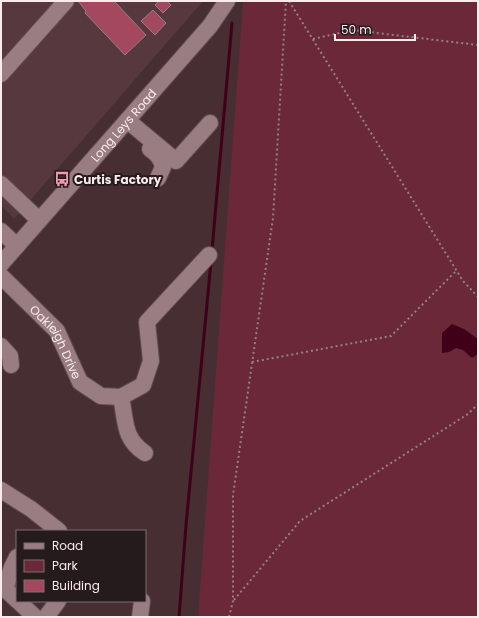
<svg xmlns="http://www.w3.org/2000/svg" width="479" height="618" font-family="Poppins,sans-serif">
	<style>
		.built { fill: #56383e }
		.green { fill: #6a2839 }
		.water { fill: #400017 }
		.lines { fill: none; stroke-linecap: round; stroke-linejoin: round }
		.stream { stroke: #400017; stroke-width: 3 }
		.building { fill: #a3485f; stroke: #997c81 }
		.minor-casing { stroke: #614d51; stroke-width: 18 }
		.path { stroke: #958083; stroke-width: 2; stroke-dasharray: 2 3; stroke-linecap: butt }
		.minor { stroke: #997d82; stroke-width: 16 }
		.labels { text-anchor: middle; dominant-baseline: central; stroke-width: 4; stroke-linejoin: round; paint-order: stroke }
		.street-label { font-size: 12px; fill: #fbebed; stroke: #251a1c }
		.poi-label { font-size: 12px; font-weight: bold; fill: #fbebed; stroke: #251a1c; text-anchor: start }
	</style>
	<rect width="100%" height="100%" fill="#462e32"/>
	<path class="built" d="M1,1H203L14,219L1,205Z"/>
	<path class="green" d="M243,1H478V617H198Z"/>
	<path class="water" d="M452,324L464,329L478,339V354L472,358L463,350L456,348L449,352L442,353V333Z"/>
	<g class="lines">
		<path class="stream" d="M212,250L232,23
			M179,617L186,525L211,262"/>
	</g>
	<path class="building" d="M78,1H114L146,35L125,55L85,13L86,11Z
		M159,1H167L171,5L163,13L155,5Z
		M153,10L166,23L155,35L141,21Z"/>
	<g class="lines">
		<g class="minor-casing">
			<g id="minor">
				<path d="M1,74L66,1"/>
				<path d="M128,121L176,161L210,123"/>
				<path d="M150,149C157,154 161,158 163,167L158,178"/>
				<path d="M1,184L39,220"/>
				<path d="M1,231L17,246"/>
				<path id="s1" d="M1,264L210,26L227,1"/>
				<path id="s2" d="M1,276L57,331L80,382L101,396L121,397L143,385L151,361L147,322L209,255"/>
				<path d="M1,346L10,356L11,365"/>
				<path d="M121,397C126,420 123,439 145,453"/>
				<path d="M1,490L31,509L59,531"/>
				<path d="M17,557L12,567L5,589L17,600"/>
				<path d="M18,601L35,617"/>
				<path d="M46,617L58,601"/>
				<path d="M140,617L142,601"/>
			</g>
		</g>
		<path class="path" d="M289,1L463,281L478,297
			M313,39L352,30L478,45
			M252,362L391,336L456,271
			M234,600L300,521L468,414L478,404
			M229,617L233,601V495L273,218L286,1"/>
		<use href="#minor" class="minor"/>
	</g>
	<defs>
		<g id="bus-bare" transform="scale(1.2)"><path d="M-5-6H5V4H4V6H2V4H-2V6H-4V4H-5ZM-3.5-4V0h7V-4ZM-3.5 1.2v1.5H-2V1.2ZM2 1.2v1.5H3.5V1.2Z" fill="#f29aac" stroke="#251a1c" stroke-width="2.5" paint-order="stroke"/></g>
	</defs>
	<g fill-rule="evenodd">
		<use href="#bus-bare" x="62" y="179"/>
	</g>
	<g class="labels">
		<g class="street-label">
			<text stroke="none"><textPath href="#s1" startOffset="185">Long Leys Road</textPath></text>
			<text stroke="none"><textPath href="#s2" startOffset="87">Oakleigh Drive</textPath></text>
		</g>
		<g class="poi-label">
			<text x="74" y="179">Curtis Factory</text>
		</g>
	</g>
	<rect width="479" height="618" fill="none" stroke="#fbebed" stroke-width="4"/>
	<rect x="16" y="530" width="130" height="72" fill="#251a1c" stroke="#7b6e70"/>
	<rect x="24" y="543" width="20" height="6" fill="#997d82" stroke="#7b6e70"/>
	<text x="52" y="550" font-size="12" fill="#fbebed">Road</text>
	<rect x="24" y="560" width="20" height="12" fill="#6a2839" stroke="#7b6e70"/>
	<text x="52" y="570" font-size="12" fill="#fbebed">Park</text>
	<rect x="24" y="580" width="20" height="12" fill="#a3485f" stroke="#7b6e70"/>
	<text x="52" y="590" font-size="12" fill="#fbebed">Building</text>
	<path d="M335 34v6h80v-6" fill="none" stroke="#fbebed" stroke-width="2"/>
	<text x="341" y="34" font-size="12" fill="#fbebed" stroke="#251a1c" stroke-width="3" paint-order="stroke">50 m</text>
</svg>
